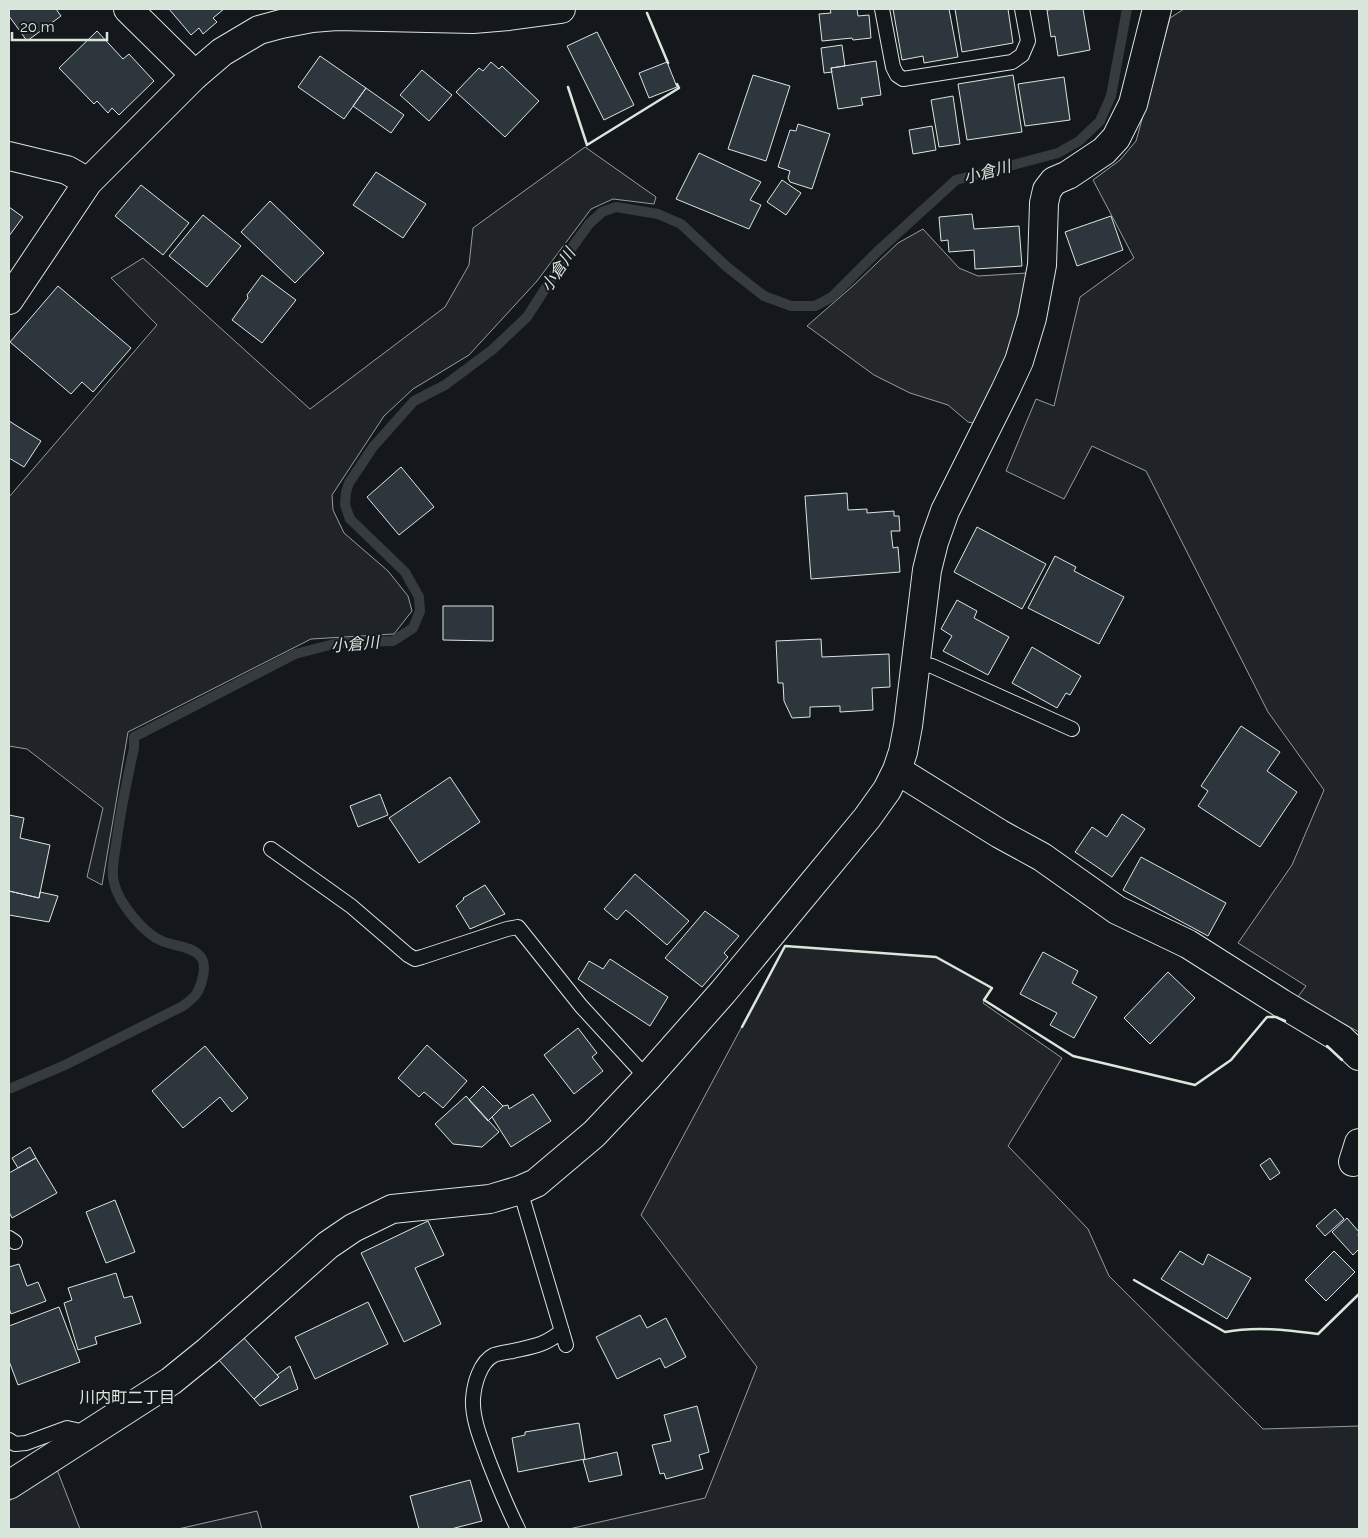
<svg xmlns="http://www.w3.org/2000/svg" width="1368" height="1538" font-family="Raleway,'Noto Sans JP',sans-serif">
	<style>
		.green { fill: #202428; stroke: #939e99 }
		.parking { fill: #24282b; stroke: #939e99 }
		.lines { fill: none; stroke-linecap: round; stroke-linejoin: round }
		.stream { stroke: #363b3e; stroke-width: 10 }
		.building { fill: #2c363c; stroke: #d8e6dc }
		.service-casing { stroke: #d8e6dc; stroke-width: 16 }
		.minor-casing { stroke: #d8e6dc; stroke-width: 30 }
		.tertiary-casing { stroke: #d8e6dc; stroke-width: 30 }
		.service { stroke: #14181c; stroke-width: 14 }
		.minor { stroke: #14181c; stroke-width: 28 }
		.tertiary { stroke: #14181c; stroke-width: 28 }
		.wall { stroke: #d8e6dc; stroke-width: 2.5 }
		.labels { text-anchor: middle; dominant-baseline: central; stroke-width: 4; stroke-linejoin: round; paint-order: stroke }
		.water-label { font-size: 16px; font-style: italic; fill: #d8e6dc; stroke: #14181c }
		.neighbourhood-label { font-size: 16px; fill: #d8e6dc; stroke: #14181c }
	</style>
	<rect width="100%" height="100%" fill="#14181c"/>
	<path class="green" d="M1184,9H1359V1032L1297,998L1306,986L1238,943L1292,865L1324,790L1268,712L1146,471L1092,446L1064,499L1006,471L1036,399L1054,406L1080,297L1134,258L1093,180L1120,160L1136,141L1170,18Z
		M585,147L656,197L654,204L613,199L591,209L537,281L469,355L413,389L384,416L332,495L333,510L344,533L388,571L408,596L412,611L394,634L311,639L128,732L102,885L87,877L103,808L27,749L9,746V497L157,325L111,278L143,258L310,409L445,307L469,265L473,228Z
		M785,946L936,957L992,988L983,1003L1062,1058L1008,1146L1088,1229L1109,1276L1263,1429L1359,1426V1529H569L705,1498L757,1367L641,1215Z
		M56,1467L80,1529H9V1501Z
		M257,1511L262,1529H178Z"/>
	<path class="parking" d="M923,229L959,268L978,276L1027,273L1022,303L1015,335L997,384L978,424L968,422L948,405L910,393L874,375L807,326L855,284L898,243Z"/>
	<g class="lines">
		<path class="stream" d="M9,1089L65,1065L183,1006C188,1002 194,998 197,993C202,984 208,964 200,956C192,946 173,946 162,941C143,933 119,903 114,883C111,871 114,857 116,845C120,813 127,780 134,748V737L295,654L338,643L393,641L413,628L420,611L419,597L405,572L350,519L345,505L346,492L349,483L373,447L414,401L445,385L492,350L527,317L568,253L589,224L602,212L616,207L658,214L681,224L727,267L764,296L791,306H815L832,297L878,251L956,180L1058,153L1079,141L1100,121L1111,96L1127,9"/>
	</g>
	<path class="building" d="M9,9H56L61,16L27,41L9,16Z
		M169,9H224L213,18L217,22L203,34L199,28L191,35Z
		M830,9H857L858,16L869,15L871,38L853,40L852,38L822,41L819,14L831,13Z
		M893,9H949L958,57L924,63L923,56L902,60Z
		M955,9H1008L1013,43L962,52Z
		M1055,9H1083L1090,50L1058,56L1055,36L1051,37L1047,10Z
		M97,31L123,59L129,54L154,81L119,115L112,108L108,113L97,101L94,104L59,68Z
		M597,32L634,105L604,120L567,46Z
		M842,45L845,66L831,68L832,72L824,73L821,48Z
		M320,56L366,88L344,119L298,87Z
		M876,61L881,95L861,98L863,105L838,109L831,68Z
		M491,62L499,69L502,66L539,101L505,137L456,92L479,68L483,71Z
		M667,62L677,87L649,98L639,73Z
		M422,70L452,95L429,121L400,95Z
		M753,75L790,86L766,161L728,149Z
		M1013,75L1022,132L967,140L958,84Z
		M1064,77L1070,120L1025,126L1018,84Z
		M366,88L404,115L391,133L353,106Z
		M953,96L960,144L939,147L931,100Z
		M798,124L830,134L812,189L790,182L788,178L790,171L778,167L790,130L796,131Z
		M932,126L936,150L913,154L909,130Z
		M699,153L761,182L750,200L761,205L749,229L676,199Z
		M376,172L426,204L403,238L353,205Z
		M782,180L801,193L786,215L767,202Z
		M141,185L189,223L163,255L115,216Z
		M270,201L324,253L295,283L241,232Z
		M9,207L23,217L9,236Z
		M972,214L974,229L1019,226L1022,266L975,269L974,250L949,252L948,240L941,241L939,217Z
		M203,215L241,246L207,287L169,256Z
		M1111,216L1123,250L1077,266L1065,232Z
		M262,275L296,300L262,343L232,320L248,298L247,295Z
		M58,286L131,348L93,392L82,382L71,394L10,342Z
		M9,421L41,441L24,467L9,458Z
		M401,467L434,507L399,535L367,497Z
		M847,493L848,510L867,509V513L894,511V516H899L900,531H891L893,548L898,547L900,572L811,579L805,496Z
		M977,527L1046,564L1022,609L954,572Z
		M1055,556L1076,567L1074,571L1124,597L1099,644L1028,608Z
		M957,600L977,611L974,618L1009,637L988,675L943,651L952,636L941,629Z
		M443,606H493V641L443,640Z
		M821,639L822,657L889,654L890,687L872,688L873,710L840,712V706L810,707V717L792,718L784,701L783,683H778L776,641Z
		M1032,647L1081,676L1070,695L1066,693L1057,708L1012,683Z
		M1241,726L1280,752L1267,771L1297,792L1260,847L1198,806L1208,791L1201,786Z
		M450,777L480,822L419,863L389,818Z
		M380,794L388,815L358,827L350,806Z
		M1122,814L1145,829L1112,877L1075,852L1092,827L1107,837Z
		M9,815L24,818L20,838L50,845L39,898L9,891Z
		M1141,857L1226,903L1208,936L1123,890Z
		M635,874L689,921L667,945L626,910L617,920L604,909Z
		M485,885L505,914L470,929L456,906L464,899L463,898Z
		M9,891L39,898L40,892L58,896L49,922L9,915Z
		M705,911L739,936L724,953L728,957L702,987L665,958Z
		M1043,952L1078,971L1072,983L1097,997L1074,1038L1050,1025L1057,1013L1020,994Z
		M610,959L668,997L650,1026L578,979L589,961L603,969Z
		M1168,972L1195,998L1150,1044L1124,1018Z
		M578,1028L597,1053L592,1057L603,1071L574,1094L544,1055Z
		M427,1045L467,1081L443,1108L424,1092L419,1097L398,1078Z
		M205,1046L248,1098L232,1112L220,1097L183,1128L152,1091Z
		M483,1086L503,1106L488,1121L469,1100Z
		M533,1094L551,1121L511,1147L492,1117L503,1106L508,1105L509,1109Z
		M466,1096L499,1132L482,1147L453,1144L435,1124Z
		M30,1147L36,1158L18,1168L12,1158Z
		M36,1158L57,1193L12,1218L9,1212V1173Z
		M1270,1158L1280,1173L1270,1180L1260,1165Z
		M115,1200L135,1252L106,1263L86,1212Z
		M1335,1209L1344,1219L1325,1236L1316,1226Z
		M1347,1218L1359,1232L1358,1235L1359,1237V1249L1353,1255L1332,1232Z
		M428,1221L444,1255L415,1268L441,1324L404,1342L361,1253Z
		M1180,1251L1203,1265L1208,1254L1251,1278L1227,1319L1161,1279Z
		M1334,1251L1355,1272L1326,1301L1305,1280Z
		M19,1264L27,1286L38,1282L46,1301L11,1314L9,1308V1267Z
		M116,1273L124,1298L132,1296L141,1323L95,1337L97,1344L78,1350L64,1303L72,1300L68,1288Z
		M368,1302L388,1344L315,1379L295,1337Z
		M59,1307L80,1362L18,1385L9,1361V1326Z
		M640,1315L647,1328L666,1318L686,1357L665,1368L660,1358L617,1379L596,1337Z
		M243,1337L279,1377L254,1399L218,1359Z
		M290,1366L298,1389L260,1406L254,1399L279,1377L277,1375Z
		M697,1406L709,1452L699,1455L703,1469L666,1479L664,1473L660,1474L652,1445L671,1441L664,1415Z
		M579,1423L585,1459L518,1472L512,1438L525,1435V1432Z
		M617,1452L622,1475L589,1482L583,1460Z
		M470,1480L482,1521L451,1529H419L410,1496Z"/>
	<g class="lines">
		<g class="service-casing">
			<path id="service" d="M882,9L893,67L897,75L903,79L1012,62L1022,55L1028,41L1022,9
				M916,664L932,666L1072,729
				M271,849L351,906L408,955L415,959L422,957L507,929L518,927L581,1006L647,1078
				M520,1190L566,1345
				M9,1238L15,1242
				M9,1440L15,1444L26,1443L67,1428L76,1430L83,1437
				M518,1529C507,1507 498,1485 489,1462C482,1442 472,1420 473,1399C474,1384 480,1362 494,1355C500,1353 507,1352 513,1351C535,1346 545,1345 562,1331"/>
		</g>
		<g class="minor-casing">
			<path id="minor" d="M128,9L195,75
				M897,770L1000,834L1042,857L1117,910L1188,944L1281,1003L1341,1039L1359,1056
				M1353,1162L1359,1143
				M9,1485L171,1381L208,1351L328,1245L353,1228L392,1209L490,1199L520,1190L536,1183L594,1134L647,1078L723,992L867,818L887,790L897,770L903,752L908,726L927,570L934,542L945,511L1005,391L1019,361L1032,318L1042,265L1044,203L1047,190L1054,181L1068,175L1104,151L1116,138L1133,104L1157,9"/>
		</g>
		<g class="tertiary-casing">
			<path id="tertiary" d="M9,156L67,170L88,182
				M9,300L88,182L195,75L222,52L259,30L281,24L312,18L337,16L473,19L509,16L561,9"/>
		</g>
		<use href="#service" class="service"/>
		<use href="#minor" class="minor"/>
		<use href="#tertiary" class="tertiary"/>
		<path class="wall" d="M647,13L668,63
			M568,87L587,145L679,88L677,84
			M742,1027L785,946L936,957L992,988L984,1000L1073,1056L1195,1085L1231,1060L1267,1017H1276L1285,1021
			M1327,1046L1342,1060
			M1134,1280L1225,1332C1256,1326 1287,1330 1318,1334L1359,1294"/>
	</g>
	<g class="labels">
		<g class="water-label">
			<text transform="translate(987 172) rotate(-15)">小倉川</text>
			<text transform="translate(558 270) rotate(-57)">小倉川</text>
			<text transform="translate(355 644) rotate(-5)">小倉川</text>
		</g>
		<g class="neighbourhood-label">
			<text x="127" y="1397">川内町二丁目</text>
		</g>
	</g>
	<rect width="1368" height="1538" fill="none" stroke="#d8e6dc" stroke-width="20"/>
	<path d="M12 32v8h95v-8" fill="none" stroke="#d8e6dc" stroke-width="2.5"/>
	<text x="20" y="32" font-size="15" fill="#d8e6dc" stroke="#14181c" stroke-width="4" paint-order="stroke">20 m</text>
</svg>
